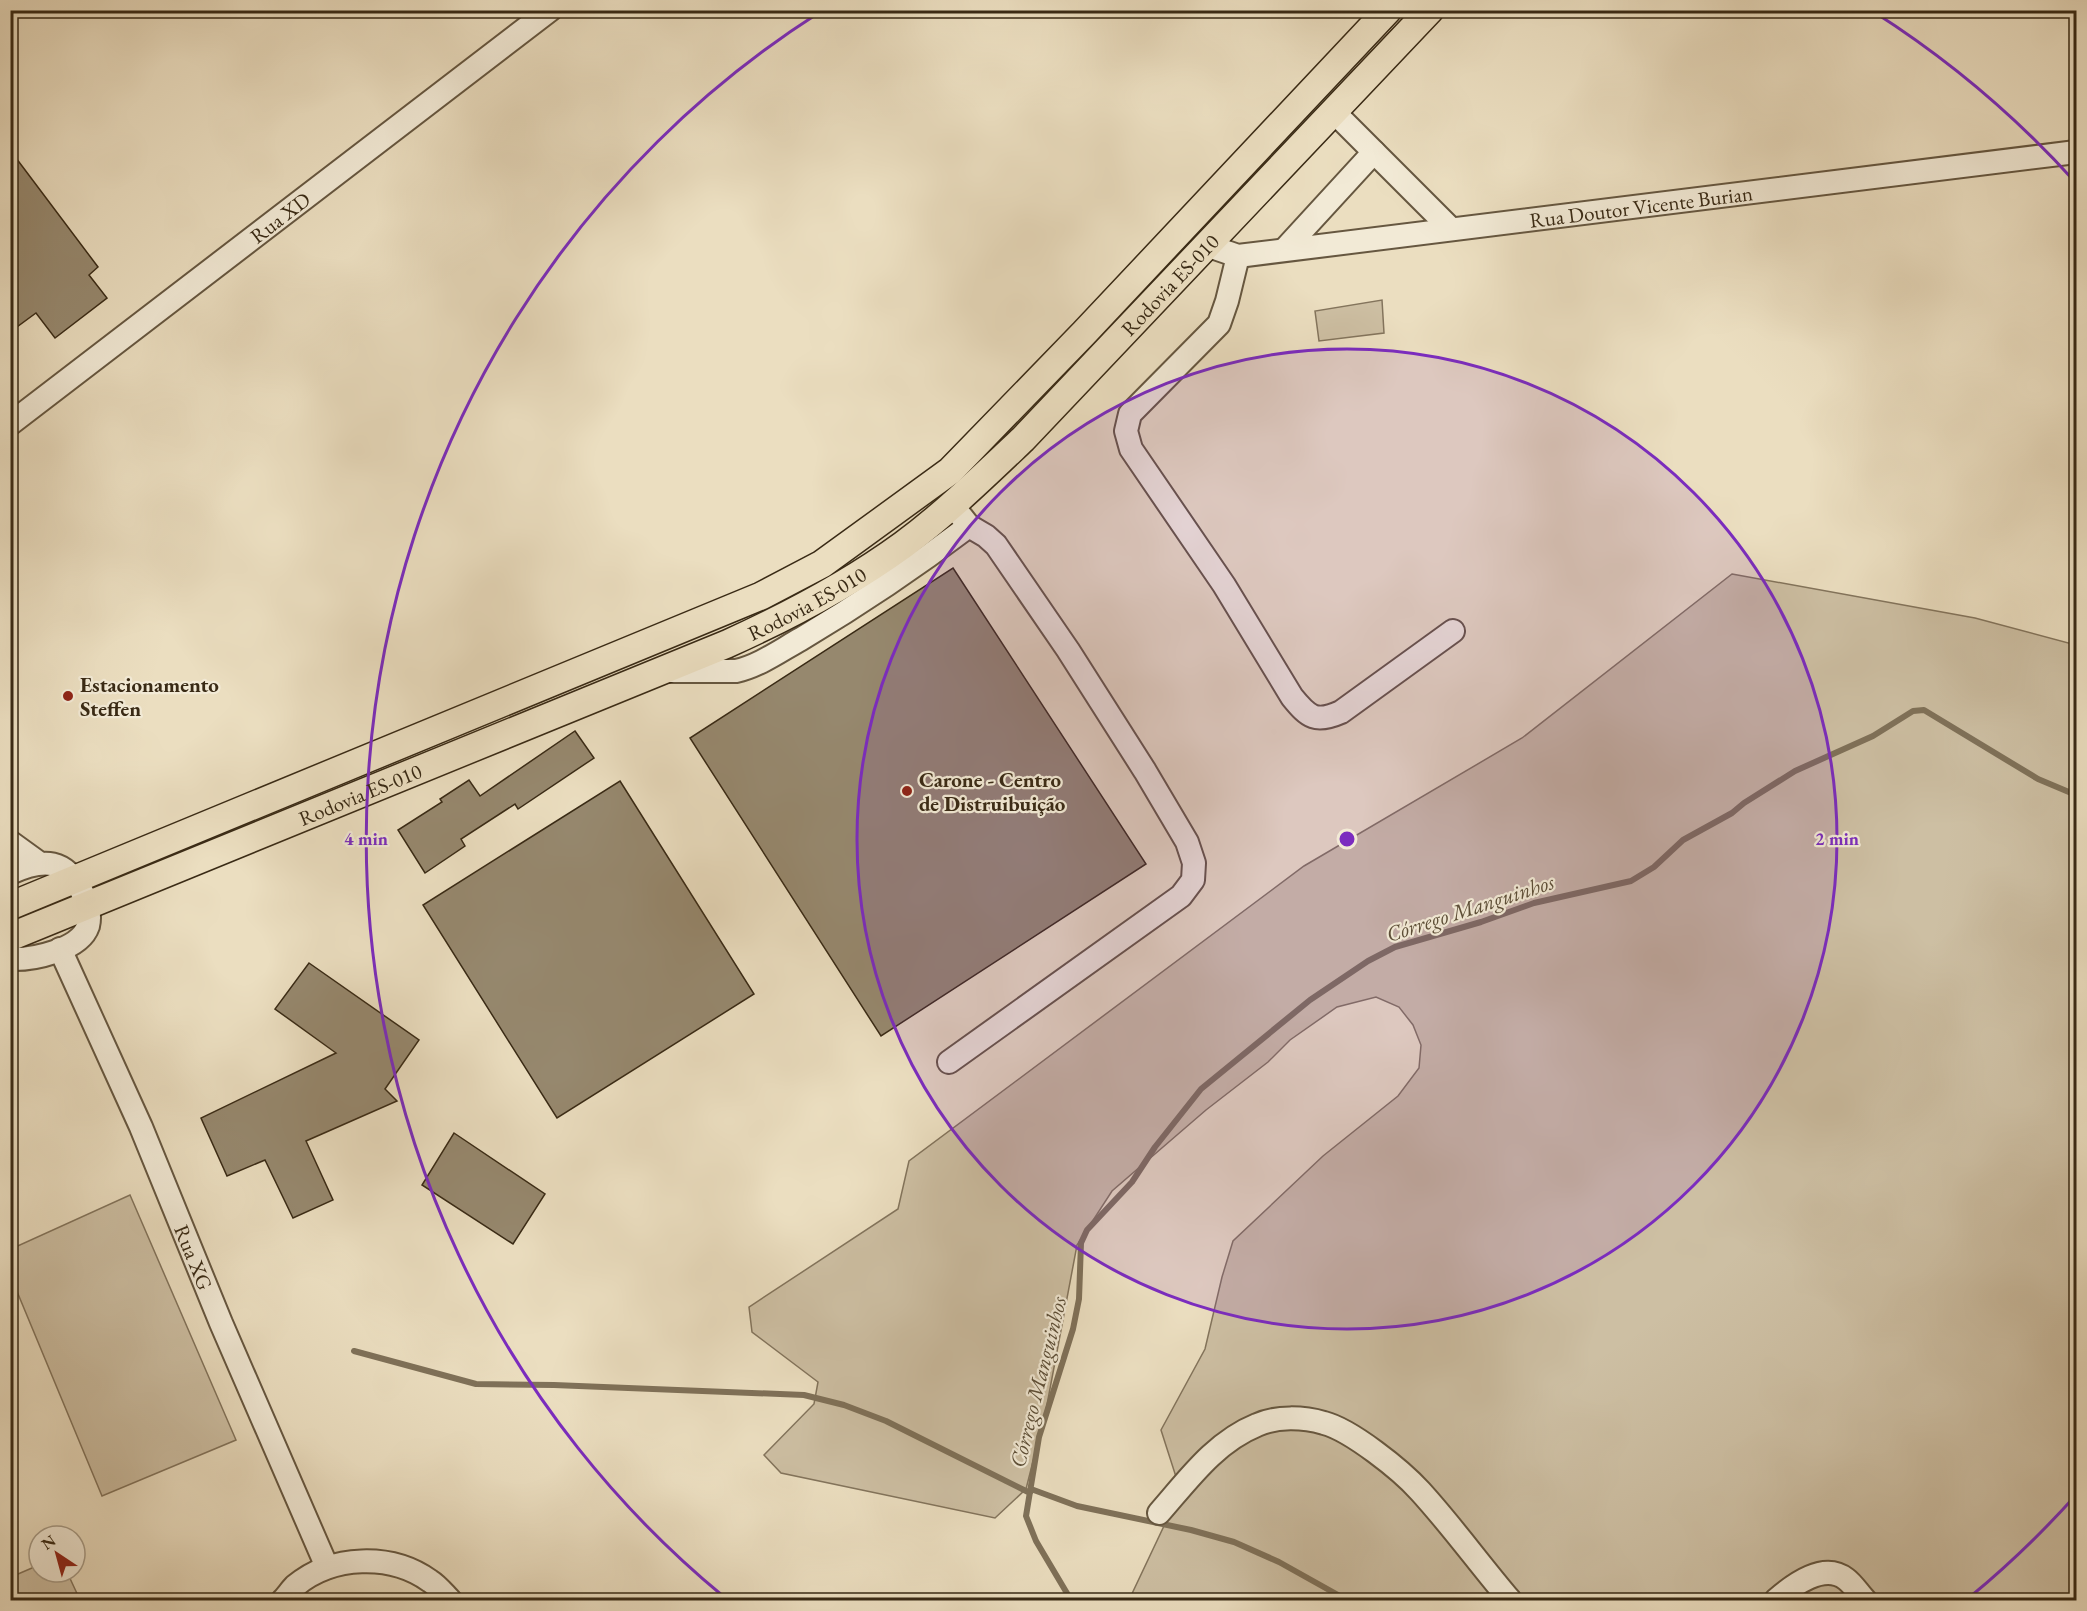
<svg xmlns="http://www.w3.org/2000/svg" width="2087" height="1611" font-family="'EB Garamond',serif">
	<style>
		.green { fill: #cdbfa3; stroke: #83745c; stroke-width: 1.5 }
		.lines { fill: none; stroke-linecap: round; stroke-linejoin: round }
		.stream { stroke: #7f7159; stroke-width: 6 }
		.building { fill: #96886e; stroke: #392a15; stroke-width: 1.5 }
		.minor-casing { stroke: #665740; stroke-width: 26 }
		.major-casing { stroke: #392a15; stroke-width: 30 }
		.minor { stroke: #f2ead6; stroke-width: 22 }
		.major { stroke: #ebdec0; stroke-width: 27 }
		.ring { fill: none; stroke: #7b2cbf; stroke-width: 3 }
		.poi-dot { fill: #8f2418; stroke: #f2ead6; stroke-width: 2 }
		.labels { text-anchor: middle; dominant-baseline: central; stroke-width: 4.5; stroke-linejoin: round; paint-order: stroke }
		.street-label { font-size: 21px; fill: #392a15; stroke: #f2ead6 }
		.poi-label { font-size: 21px; font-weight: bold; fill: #392a15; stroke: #f2ead6; text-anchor: start }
		.water-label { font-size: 22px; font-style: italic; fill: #5c4e37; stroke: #f2ead6 }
		.centre { fill: #7b2cbf; stroke: #f2ead6; stroke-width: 3 }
		.ring-label { font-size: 18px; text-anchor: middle; font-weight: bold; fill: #7b2cbf; stroke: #f2ead6; stroke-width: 4.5; stroke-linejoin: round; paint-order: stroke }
	</style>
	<rect width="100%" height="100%" fill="#ebdec0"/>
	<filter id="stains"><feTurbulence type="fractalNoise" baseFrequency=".00333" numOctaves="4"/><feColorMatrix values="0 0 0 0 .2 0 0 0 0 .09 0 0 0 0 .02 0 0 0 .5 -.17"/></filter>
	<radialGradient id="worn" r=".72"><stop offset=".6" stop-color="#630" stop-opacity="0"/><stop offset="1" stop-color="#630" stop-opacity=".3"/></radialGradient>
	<path class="green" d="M1382,300L1384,333L1319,341L1315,311Z
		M1732,574L1975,618L2076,645V1600H1129L1172,1509L1178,1483L1161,1430L1205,1349L1222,1277L1233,1241L1323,1156L1398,1096L1419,1068L1421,1045L1413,1025L1399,1007L1376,997L1337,1007L1290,1040L1268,1062L1206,1110L1112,1191L1077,1245L1046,1410L1026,1489L995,1518L781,1473L764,1455L814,1404L818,1382L752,1332L749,1307L898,1209L909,1161L1304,866L1522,738Z
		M130,1195L236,1440L102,1496L11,1277V1249Z
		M39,1565V1572H67L80,1600H11V1577Z"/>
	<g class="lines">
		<path class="stream" d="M354,1351L476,1384L554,1385L804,1395L844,1405L886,1421L1030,1493
			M1031,1489L1077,1506L1191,1530L1234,1542L1279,1562L1347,1600
			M1071,1600L1036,1541L1026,1516L1039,1437L1073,1329L1079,1299L1081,1243L1087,1230L1132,1182L1155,1147L1201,1089L1310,1000L1368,961L1395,947L1481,922L1534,903L1631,881L1654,867L1683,840L1732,813L1744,803L1795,771L1873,736L1913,711L1924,710L2038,779L2076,795"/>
	</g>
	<path class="building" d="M10,150L98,267L89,275L107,298L55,338L36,313L10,332Z
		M953,568L1146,864L881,1036L690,738Z
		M575,731L594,758L518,809L515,804L461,839L465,846L425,873L398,830L442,802L440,799L469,780L480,796Z
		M620,781L754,994L557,1118L423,905Z
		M309,963L419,1040L385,1089L397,1101L306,1141L333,1200L293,1218L265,1160L227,1176L201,1118L336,1053L275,1009Z
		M454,1133L545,1194L513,1244L422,1185Z"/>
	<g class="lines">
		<g class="minor-casing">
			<g id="minor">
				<path d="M1334,112L1451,229"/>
				<path id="s1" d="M1206,245L1238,256L2076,152"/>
				<path d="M1285,249L1374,152"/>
				<path d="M1238,256L1227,301L1219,324L1130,414L1126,431L1131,449L1224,585L1292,697C1309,718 1316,723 1341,712L1453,631"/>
				<path id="s2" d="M10,424L550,10"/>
				<path d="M665,671H736C759,666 781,650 801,639C860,604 915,567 969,526L961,516"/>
				<path d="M10,842L39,863"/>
				<path d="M10,873C44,858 66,858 83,894C87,904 91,914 88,926C80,950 33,960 10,959"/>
				<path id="s3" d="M60,949L141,1127L221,1323L327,1567"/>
				<path d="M949,1062L1181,896L1193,880L1194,863L1187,842L1145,771L1068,650L996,545L986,536L969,526"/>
				<path d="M1159,1513C1188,1480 1215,1442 1257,1425C1277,1416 1303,1417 1324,1423C1351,1430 1401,1470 1420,1491C1452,1526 1480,1565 1510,1600"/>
				<path d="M283,1600C287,1596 291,1590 295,1586C332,1555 391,1553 430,1581C438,1586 444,1594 450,1600"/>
				<path d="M1776,1600C1793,1585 1824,1562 1846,1579C1853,1584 1859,1594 1865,1600"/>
			</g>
		</g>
		<g class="major-casing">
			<g id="major">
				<path d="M10,906L761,596L822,564L950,471L1084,333L1388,10"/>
				<path id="s4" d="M10,937L727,644C789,616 848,585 903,545C946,513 984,476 1023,439L1430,10"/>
			</g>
		</g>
		<use href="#minor" class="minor"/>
		<use href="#major" class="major"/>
	</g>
	<circle cx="1347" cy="839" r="490" fill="#7b2cbf" fill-opacity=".12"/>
	<g class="ring">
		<circle cx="1347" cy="839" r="490"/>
		<path d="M2076 1495A981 981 0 0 1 1971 1596M723 1596A981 981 0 0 1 820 12M1874 12A981 981 0 0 1 2076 183"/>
	</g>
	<g class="poi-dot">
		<circle cx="68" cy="696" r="6"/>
		<circle cx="907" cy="791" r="6"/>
	</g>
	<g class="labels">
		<g class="street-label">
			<text stroke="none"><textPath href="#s1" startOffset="440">Rua Doutor Vicente Burian</textPath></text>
			<text stroke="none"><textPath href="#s2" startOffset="340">Rua XD</textPath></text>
			<text stroke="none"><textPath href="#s4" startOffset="1350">Rodovia ES-010</textPath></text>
			<text stroke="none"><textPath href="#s4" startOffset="864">Rodovia ES-010</textPath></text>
			<text stroke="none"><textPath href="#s4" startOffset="378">Rodovia ES-010</textPath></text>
			<text stroke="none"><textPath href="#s3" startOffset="336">Rua XG</textPath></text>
		</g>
		<g class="poi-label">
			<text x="80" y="684">Estacionamento<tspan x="80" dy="24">Steffen</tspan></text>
			<text x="919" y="779">Carone - Centro<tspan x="919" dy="24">de Distruibuição</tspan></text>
		</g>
		<g class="water-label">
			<text transform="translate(1470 908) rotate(-18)">Córrego Manguinhos</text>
			<text transform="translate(1038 1382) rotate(-76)">Córrego Manguinhos</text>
		</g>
	</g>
	<circle cx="1347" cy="839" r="9" class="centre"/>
	<g class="ring-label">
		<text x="1837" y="845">2 min</text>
		<text x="366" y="845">4 min</text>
	</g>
	<rect width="2087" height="1611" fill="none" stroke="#ebdec0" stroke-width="36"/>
	<rect x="12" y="12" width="2063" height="1587" fill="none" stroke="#392a15" stroke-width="3"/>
	<rect x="18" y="18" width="2051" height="1575" fill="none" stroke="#392a15" stroke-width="1.5"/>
	<g transform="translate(57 1554) rotate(324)"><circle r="28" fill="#f2ead6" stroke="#a89d89" stroke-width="1.5"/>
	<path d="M0-4.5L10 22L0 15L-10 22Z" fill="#8f2418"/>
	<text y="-9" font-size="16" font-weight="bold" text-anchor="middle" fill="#392a15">N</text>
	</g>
	<rect width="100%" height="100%" filter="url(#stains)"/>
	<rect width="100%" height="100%" fill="url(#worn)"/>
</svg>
